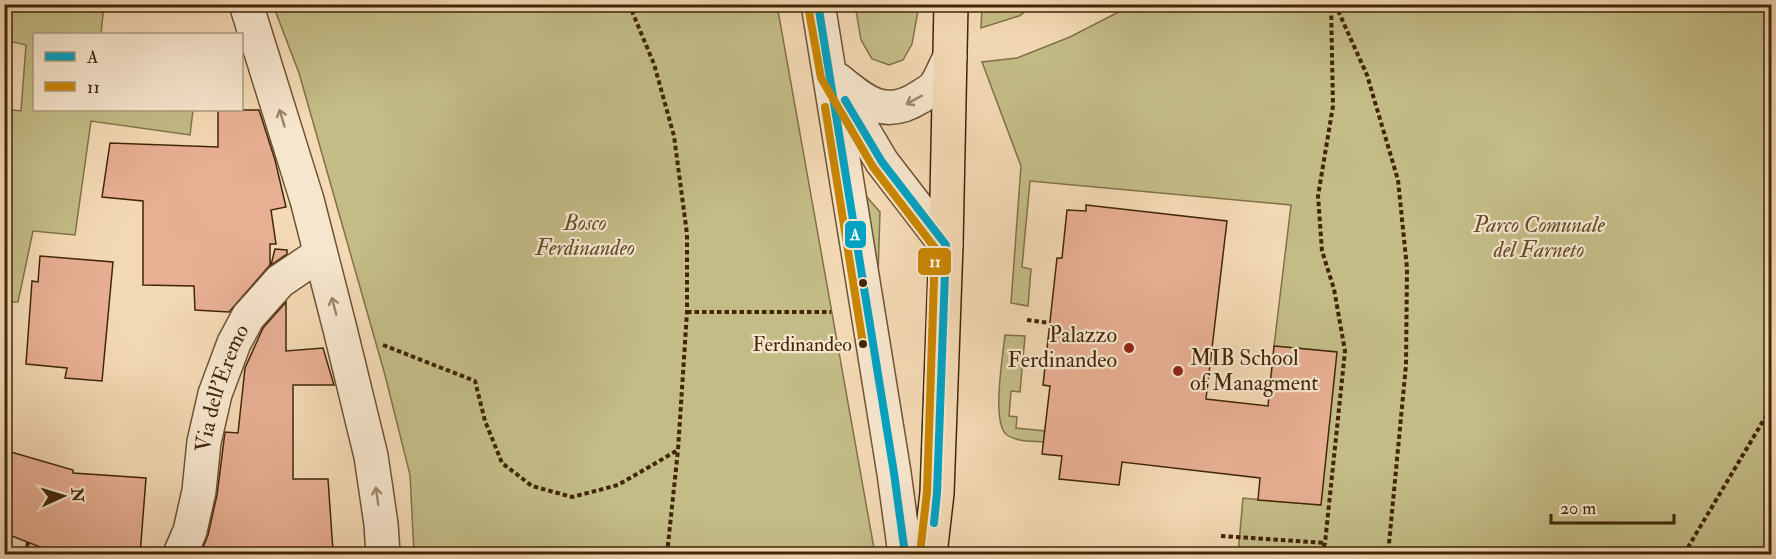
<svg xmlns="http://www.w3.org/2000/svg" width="1776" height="559" font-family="'IM FELL Double Pica',serif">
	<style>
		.green { fill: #c3bc87; stroke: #827147; stroke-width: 1.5 }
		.building { fill: #e8af93; stroke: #422607; stroke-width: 1.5 }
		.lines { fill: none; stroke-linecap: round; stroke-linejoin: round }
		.minor-casing { stroke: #6e5332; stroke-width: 36 }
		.major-casing { stroke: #422607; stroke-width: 36 }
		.path { stroke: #422607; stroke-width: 4; stroke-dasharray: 4.5 3; stroke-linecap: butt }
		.minor { stroke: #f7e6ce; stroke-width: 33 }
		.major { stroke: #f3d9b4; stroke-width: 33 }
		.bus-1-casing { stroke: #f7e6ce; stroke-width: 12 }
		.bus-2-casing { stroke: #f7e6ce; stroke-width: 12 }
		.bus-1 { stroke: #03a2c4; stroke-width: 8 }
		.bus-2 { stroke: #ca8602; stroke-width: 8 }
		.oneway { stroke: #9c866a }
		.bus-dot { fill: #422607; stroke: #f7e6ce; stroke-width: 2 }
		.poi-dot { fill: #8f2418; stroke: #f7e6ce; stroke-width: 2 }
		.labels { text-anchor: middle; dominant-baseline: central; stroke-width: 4.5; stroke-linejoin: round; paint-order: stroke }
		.bus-label { font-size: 20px; fill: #422607; stroke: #f7e6ce; text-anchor: end }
		.park-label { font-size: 22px; font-style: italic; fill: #624c27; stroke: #f7e6ce }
		.poi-label { font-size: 22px; fill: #422607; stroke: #f7e6ce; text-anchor: end }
		.street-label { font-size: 22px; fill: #422607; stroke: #f7e6ce }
		.line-badge { stroke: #f7e6ce; stroke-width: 2 }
		.badge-label { font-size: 16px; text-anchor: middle; font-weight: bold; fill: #fff }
	</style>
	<rect width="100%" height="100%" fill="#f3d9b4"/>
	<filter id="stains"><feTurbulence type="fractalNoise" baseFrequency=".00333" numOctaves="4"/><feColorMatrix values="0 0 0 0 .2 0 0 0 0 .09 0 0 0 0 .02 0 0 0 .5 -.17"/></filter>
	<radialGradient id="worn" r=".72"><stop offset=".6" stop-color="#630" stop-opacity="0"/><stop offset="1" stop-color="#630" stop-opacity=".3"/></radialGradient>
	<path class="green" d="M104,5L101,34H34V110H193L190,135L91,121L75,235L33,231L18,302H5V109L21,111L26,45L5,40V5Z
		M273,5H777L875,554H414L410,475L385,375L299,73Z
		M855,5H919L912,44L903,60L889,65L872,59L861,40Z
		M982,5V4L1034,5L1019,16L981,28Z
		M1132,5H1771V554H1238L1243,498L1320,505L1336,352L1274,346L1291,205L1030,181L1022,267L1031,269L1028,306L1011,303L1021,166L982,62L1017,58L1070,37Z
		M859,188L880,212L877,309Z
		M1005,335L1025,336L1020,392L1011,391L1009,416L1017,417L1016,428L1045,431L1044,442C1032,441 1017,442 1007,435C991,424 1003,355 1005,335Z"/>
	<path class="building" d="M218,110H259L275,160L286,207L271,210L276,244H270V265L229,312L195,310L194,286L143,285V201L102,197L110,143L218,147Z
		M1086,205L1227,221L1206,399L1268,406L1274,346L1337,352L1321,505L1258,500L1260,478L1122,462L1119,485L1059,479L1062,456L1042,454L1050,386L1043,385L1057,258H1062L1067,210L1086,211Z
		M275,249L287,250V254L271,265Z
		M40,256L113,262L102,381L65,378L67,368L26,364L32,281L38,282Z
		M286,302V351L323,348L334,385H293V479H328L333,551L200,555L208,535L217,495L225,432L238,433L245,368L263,328Z
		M4,450L73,470V473L146,478L140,555L58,554L4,533Z"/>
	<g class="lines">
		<g class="minor-casing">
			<g id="minor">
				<path d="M246,4L307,200L340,329L371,456L381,524L383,554"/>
				<path d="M818,4L894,473L905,554"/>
				<path d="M838,80C866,103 886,119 920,97C925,94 932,90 935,86C941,78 945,66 950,57"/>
				<path d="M838,88L882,162L946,245"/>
				<path id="s1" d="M180,554L190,531L199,491L204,442L215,394L234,343L248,317L280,281L320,254"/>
			</g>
		</g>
		<g class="major-casing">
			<path id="major" d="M930,554L937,493L946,245L951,4"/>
		</g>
		<path class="path" d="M1335,4L1367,75L1398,180L1407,268L1406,365L1388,554
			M687,312H831
			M1027,320L1050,323
			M383,345L475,381L485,421L502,463L532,486L572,497L618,485L678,450L687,312V234L674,136L654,64L629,4
			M1221,536L1325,543
			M26,554L28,542
			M667,554L678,450
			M1321,554L1325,543L1345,351L1334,289L1322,251L1318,196L1333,106L1331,4
			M1684,554L1772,406"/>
		<use href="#minor" class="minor"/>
		<use href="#major" class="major"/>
		<g class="bus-1-casing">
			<path id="bus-1" d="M818,4L894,473L905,554
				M845,100L882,162L946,245L937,493L934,523"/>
		</g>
		<g class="bus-2-casing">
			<path id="bus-2" d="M808,6L821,78L873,167L935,248L927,492L920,553
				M825,107L863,344"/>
		</g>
		<use href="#bus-1" class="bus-1"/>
		<use href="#bus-2" class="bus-2"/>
	</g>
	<defs><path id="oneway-shaft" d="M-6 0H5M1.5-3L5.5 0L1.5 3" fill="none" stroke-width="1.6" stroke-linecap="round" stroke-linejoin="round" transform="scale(1.5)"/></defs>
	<g class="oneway">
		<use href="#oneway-shaft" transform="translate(914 100) rotate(151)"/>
		<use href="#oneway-shaft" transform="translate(282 118) rotate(-107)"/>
		<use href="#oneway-shaft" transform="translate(334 306) rotate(-105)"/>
		<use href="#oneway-shaft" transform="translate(377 496) rotate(-98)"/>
	</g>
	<g class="bus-dot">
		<circle cx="863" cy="283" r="5"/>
		<circle cx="863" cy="344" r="5"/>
	</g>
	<g class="poi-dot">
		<circle cx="1129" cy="348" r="6"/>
		<circle cx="1178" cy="371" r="6"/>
	</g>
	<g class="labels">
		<g class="bus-label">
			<text x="852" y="344">Ferdinandeo</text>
		</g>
		<g class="park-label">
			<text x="585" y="223">Bosco<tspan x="585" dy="25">Ferdinandeo</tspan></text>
			<text x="1539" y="225">Parco Comunale<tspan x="1539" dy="25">del Farneto</tspan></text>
		</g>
		<g class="poi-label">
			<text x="1117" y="335">Palazzo<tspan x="1117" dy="25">Ferdinandeo</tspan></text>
			<text x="1190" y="358" text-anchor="start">MIB School<tspan x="1190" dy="25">of Managment</tspan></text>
		</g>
		<g class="street-label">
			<text stroke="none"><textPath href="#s1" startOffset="172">Via dell'Eremo</textPath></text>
		</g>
	</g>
	<g class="line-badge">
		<rect x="844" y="220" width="23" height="29" rx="6" fill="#03a2c4"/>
		<rect x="917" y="247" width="35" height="29" rx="6" fill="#ca8602"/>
	</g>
	<g class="badge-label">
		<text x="855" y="240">A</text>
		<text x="935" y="267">11</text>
	</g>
	<rect width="1776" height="559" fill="none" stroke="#f3d9b4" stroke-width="24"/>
	<rect x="6" y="6" width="1764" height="547" fill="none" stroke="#422607" stroke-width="3"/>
	<rect x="12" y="12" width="1752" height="535" fill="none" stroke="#422607" stroke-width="1.5"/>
	<rect x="33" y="33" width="210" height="78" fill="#f7e6ce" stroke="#af997e" stroke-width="1.5"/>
	<rect x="45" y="52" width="30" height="9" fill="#03a2c4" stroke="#af997e" stroke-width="1.5"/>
	<text x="87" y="63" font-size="18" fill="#422607">A</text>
	<rect x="45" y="82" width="30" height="9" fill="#ca8602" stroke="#af997e" stroke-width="1.5"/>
	<text x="87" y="93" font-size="18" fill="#422607">11</text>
	<g transform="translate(63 496) rotate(86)" stroke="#f7e6ce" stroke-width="4.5" paint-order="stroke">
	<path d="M0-4.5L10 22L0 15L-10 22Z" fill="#422607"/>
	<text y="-9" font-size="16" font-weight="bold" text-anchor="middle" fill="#422607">N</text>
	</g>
	<path d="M1551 514v9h123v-9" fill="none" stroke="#422607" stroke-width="3"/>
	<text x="1560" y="514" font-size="18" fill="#422607" stroke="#f7e6ce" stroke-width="4.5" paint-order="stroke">20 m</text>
	<rect width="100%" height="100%" filter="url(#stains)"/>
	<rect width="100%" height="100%" fill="url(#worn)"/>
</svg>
